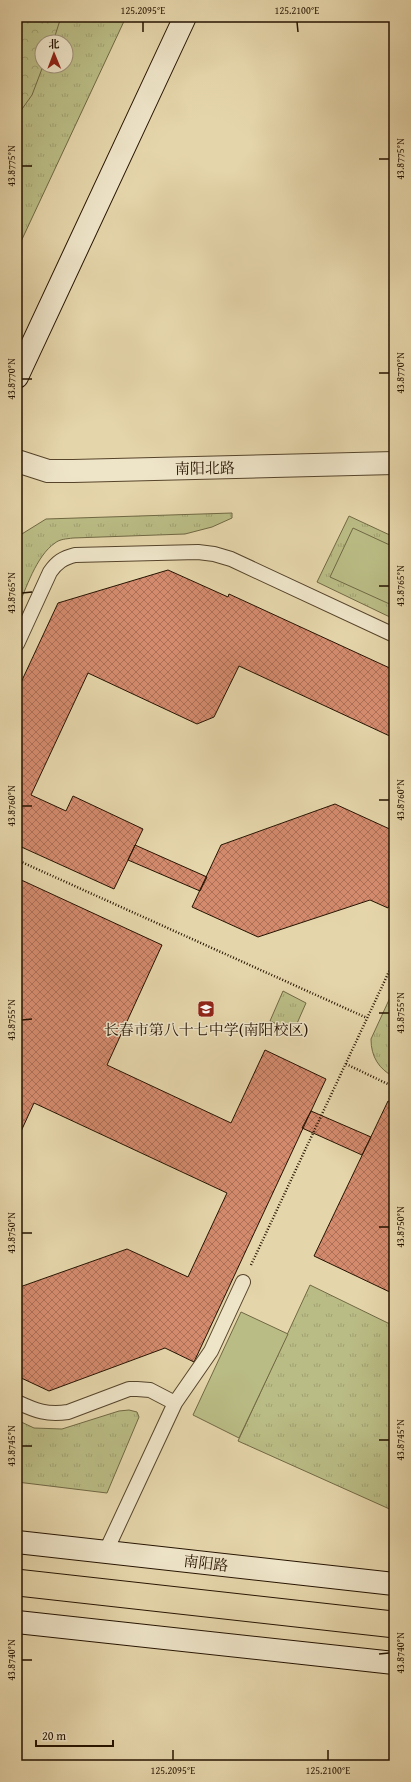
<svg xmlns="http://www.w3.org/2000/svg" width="411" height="1782" font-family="'Gentium Book Plus','Noto Serif SC',serif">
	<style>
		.grass { fill: url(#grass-tufts); stroke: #706843; fill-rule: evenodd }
		.forest { fill: url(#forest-crowns); stroke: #706843 }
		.pitch { fill: #babc85; stroke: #706843 }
		.building { fill: url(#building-cross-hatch); stroke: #261301 }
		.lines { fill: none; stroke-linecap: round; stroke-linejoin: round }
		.lane-casing { stroke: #56442b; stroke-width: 16 }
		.street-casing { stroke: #56442b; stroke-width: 24 }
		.secondary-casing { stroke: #261301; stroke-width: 24 }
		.path { stroke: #261301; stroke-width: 2.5; stroke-dasharray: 1 2; stroke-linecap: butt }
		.lane { stroke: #eee4c8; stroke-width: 14 }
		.street { stroke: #eee4c8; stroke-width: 22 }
		.secondary { stroke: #eee4c8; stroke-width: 22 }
		.tram { stroke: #261301; stroke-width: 1 }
		.ticks { fill: none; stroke: #261301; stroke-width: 1.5 }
		.labels { text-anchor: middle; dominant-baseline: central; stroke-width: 3; stroke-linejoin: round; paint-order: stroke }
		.street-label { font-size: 15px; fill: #261301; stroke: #eee4c8 }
		.poi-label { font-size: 15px; fill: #261301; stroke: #eee4c8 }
		.neatline { fill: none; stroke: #261301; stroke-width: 1.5 }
		.ticks-label { font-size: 10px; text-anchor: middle; fill: #261301 }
	</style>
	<defs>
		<pattern id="grass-tufts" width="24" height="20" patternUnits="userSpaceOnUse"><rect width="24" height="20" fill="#babc85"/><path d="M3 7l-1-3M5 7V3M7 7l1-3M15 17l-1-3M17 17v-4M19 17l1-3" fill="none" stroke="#a0a171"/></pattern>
		<pattern id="forest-crowns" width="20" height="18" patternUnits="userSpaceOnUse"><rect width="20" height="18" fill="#babc85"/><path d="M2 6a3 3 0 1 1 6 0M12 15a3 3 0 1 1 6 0" fill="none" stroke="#a0a171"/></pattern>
		<pattern id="building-cross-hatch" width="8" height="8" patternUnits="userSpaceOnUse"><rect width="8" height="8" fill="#d38a6d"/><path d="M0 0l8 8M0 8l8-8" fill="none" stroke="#ab7057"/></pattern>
	</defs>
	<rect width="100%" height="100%" fill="#e5d5aa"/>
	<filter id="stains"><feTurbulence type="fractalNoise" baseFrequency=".005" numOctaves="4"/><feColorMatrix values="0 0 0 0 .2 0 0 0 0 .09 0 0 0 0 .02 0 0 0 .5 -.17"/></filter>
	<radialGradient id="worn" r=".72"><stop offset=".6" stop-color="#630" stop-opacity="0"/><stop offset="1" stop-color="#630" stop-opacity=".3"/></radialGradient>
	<path class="grass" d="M17,17H126L17,250ZM42,42H66V66H42Z
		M232,513V518L212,527L185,534L73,538C66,539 60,539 55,543C36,556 26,589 17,609V537L46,519Z
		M349,516L394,537V619L317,582Z
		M394,989V1077C379,1069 371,1057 371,1039Z
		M283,991L306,1003L295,1028L291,1030L270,1021Z
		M310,1285L394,1326V1511L238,1441Z
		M129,1410L137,1412L139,1417L107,1493L17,1482V1420L34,1428L62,1429L119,1411Z"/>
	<path class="forest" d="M17,17H61L53,42H42L43,66L32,95L17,116Z"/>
	<path class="pitch" d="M353,528L394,547V606L330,577Z
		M241,1312L288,1334L239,1438L193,1415Z"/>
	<path class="building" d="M168,570L228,597L229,594L394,670V738L239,666L214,717L197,724L88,673L31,795L66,811L73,796L143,829L114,889L17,845V691L58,603Z
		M335,804L394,831V894L388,908L370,900L258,937L192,907L221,845Z
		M135,845L207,877L200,891L128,860Z
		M17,878L162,945L107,1065L231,1123L265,1050L326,1079L194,1362L165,1348L49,1391L17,1376V1288L127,1249L188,1277L227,1193L34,1103L17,1140Z
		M388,1101L394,1104V1294L314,1256Z
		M311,1111L371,1137L362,1155L302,1128Z"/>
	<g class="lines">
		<g class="lane-casing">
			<path id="lane" d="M17,644L50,572C57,562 63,558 75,555L198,552L214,554L231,559L394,635
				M17,1402C36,1411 47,1415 68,1412L129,1389H137L150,1390L175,1403
				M106,1551L175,1403L211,1351L243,1282"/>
		</g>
		<g class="street-casing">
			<path id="street" d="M17,461L48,471H73L394,463"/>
		</g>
		<g class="secondary-casing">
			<path id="secondary" d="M17,377L185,17
				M17,1542L394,1584
				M17,1622L394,1663"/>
		</g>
		<path class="path" d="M17,860L367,1018
			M346,1064L394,1087
			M251,1265L394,961"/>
		<use href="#lane" class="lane"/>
		<use href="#street" class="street"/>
		<use href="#secondary" class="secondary"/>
		<path class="tram" d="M17,1569L394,1611
			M17,1596L394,1638"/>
	</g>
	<path class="ticks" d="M143,22V32M297,22L298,32M379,159H389M22,166H32M379,373H389M22,379H32M379,586H389M22,593L32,592M379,800H389M22,806H32M379,1013H389M22,1020L32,1019M379,1227H389M22,1233H32M379,1440H389M22,1446H32M379,1654L389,1653M22,1660H32M173,1750V1760M328,1750V1760"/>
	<defs>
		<g id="school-square" transform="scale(0.9)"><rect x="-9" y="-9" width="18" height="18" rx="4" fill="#8f2418" stroke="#eee4c8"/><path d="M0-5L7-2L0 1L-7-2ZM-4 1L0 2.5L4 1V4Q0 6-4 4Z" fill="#fff"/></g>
	</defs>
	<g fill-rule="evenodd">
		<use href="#school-square" x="206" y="1009"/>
	</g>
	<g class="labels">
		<g class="street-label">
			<text transform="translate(205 468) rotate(-1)">南阳北路</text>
			<text transform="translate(206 1563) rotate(7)">南阳路</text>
		</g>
		<g class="poi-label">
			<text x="206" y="1029">长春市第八十七中学(南阳校区)</text>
		</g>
	</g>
	<rect width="411" height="1782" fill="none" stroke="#e5d5aa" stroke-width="44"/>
	<g transform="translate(54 54) rotate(359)"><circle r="19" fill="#eee4c8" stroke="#9e9078"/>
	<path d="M0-3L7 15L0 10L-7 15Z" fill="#8f2418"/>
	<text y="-6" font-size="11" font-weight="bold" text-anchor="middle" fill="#261301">北</text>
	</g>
	<path d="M36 1740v6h77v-6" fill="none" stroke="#261301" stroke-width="2"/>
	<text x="42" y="1740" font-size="12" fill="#261301" stroke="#eee4c8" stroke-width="3" paint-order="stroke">20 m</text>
	<rect x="22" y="22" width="367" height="1738" class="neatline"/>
	<g class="ticks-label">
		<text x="143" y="14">125.2095°E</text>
		<text x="297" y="14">125.2100°E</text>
		<text transform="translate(400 159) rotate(-90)" y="4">43.8775°N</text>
		<text transform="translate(11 166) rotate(-90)" y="4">43.8775°N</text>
		<text transform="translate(400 373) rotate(-90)" y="4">43.8770°N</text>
		<text transform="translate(11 379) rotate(-90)" y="4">43.8770°N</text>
		<text transform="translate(400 586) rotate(-90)" y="4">43.8765°N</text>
		<text transform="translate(11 593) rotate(-90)" y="4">43.8765°N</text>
		<text transform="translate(400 800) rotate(-90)" y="4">43.8760°N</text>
		<text transform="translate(11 806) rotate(-90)" y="4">43.8760°N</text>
		<text transform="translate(400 1013) rotate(-90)" y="4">43.8755°N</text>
		<text transform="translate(11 1020) rotate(-90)" y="4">43.8755°N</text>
		<text transform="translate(400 1227) rotate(-90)" y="4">43.8750°N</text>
		<text transform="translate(11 1233) rotate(-90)" y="4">43.8750°N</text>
		<text transform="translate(400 1440) rotate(-90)" y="4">43.8745°N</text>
		<text transform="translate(11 1446) rotate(-90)" y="4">43.8745°N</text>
		<text transform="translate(400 1653) rotate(-90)" y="4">43.8740°N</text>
		<text transform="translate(11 1660) rotate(-90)" y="4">43.8740°N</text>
		<text x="173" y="1774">125.2095°E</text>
		<text x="328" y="1774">125.2100°E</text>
	</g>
	<rect width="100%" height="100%" filter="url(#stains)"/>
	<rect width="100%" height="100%" fill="url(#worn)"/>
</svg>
